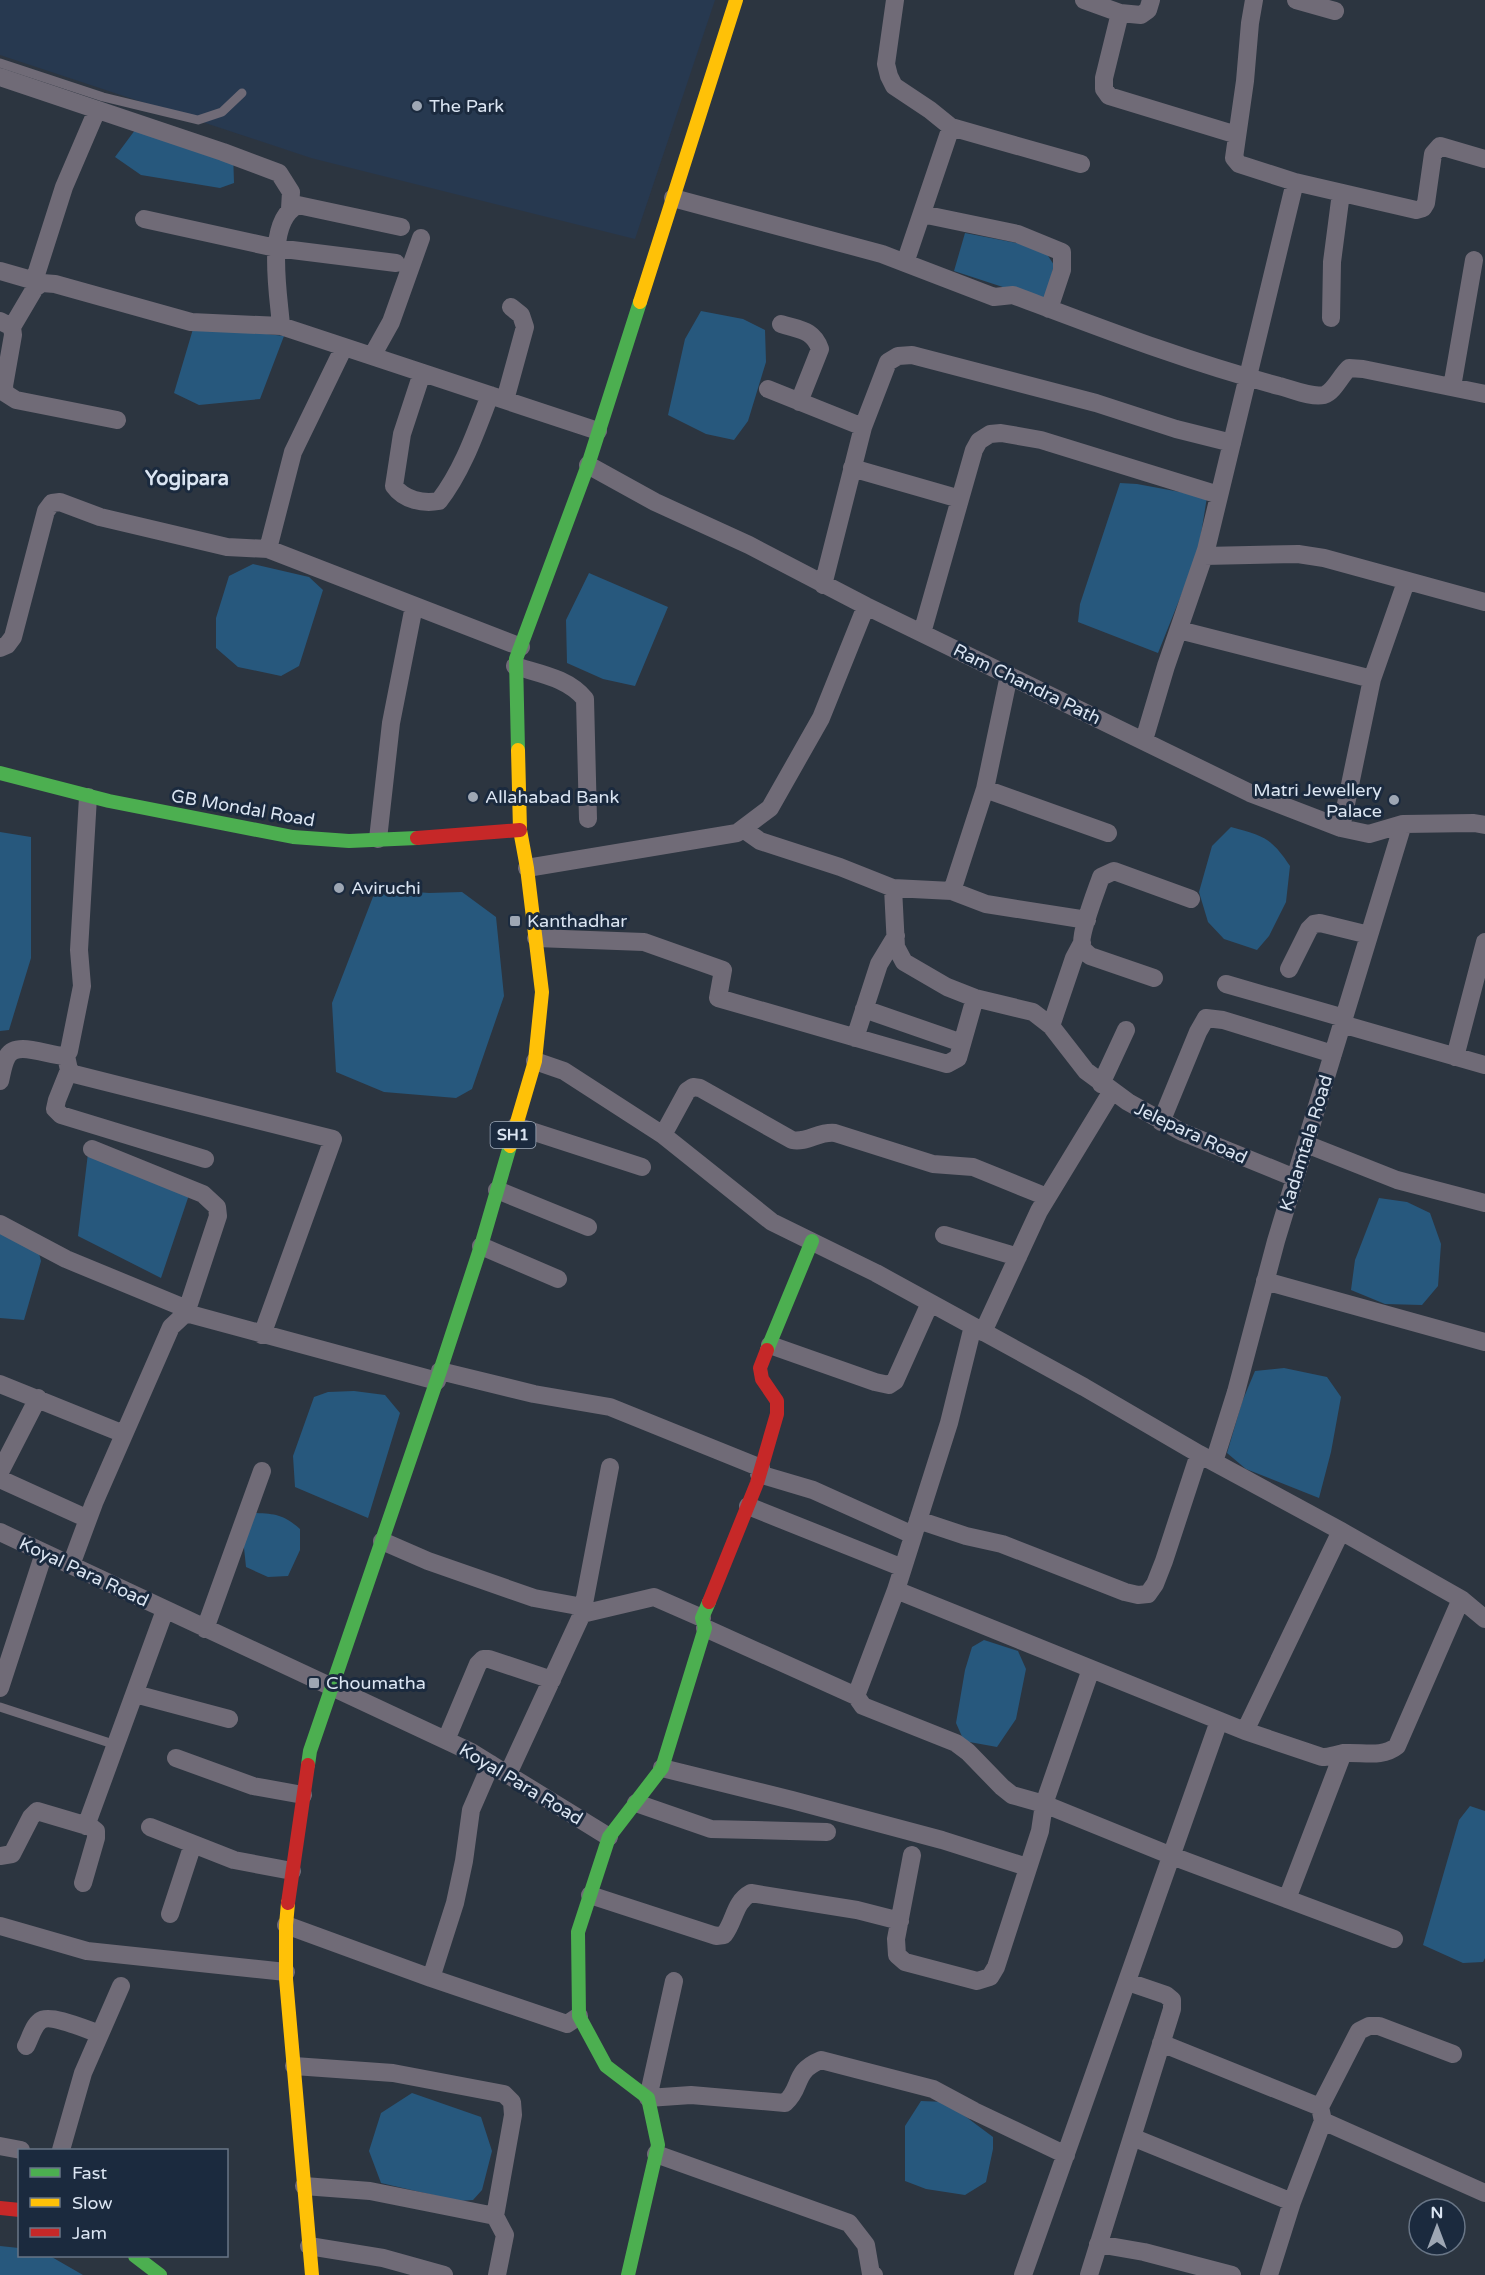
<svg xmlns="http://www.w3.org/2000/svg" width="1485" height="2275" font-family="'Varela Round',sans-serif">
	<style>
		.built { fill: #273950 }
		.water { fill: #27587d }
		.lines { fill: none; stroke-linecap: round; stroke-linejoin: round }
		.lane { stroke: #706b77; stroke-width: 9 }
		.street { stroke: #706b77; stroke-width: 18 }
		.fast { stroke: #4caf50; stroke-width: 14 }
		.slow { stroke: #ffc107; stroke-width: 14 }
		.jam { stroke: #c62828; stroke-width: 14 }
		.poi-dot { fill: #9ea7b4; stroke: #1b2a3e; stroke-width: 2 }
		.labels { text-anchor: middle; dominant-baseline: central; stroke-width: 6; stroke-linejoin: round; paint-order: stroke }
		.shield { fill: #1b2a3e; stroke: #a1adbc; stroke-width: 1.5 }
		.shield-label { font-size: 16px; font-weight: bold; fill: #dbe5f2 }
		.poi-label { font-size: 18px; fill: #dbe5f2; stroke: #1b2a3e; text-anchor: start }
		.street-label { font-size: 18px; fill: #dbe5f2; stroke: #1b2a3e }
		.neighbourhood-label { font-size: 20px; font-weight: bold; fill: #dbe5f2; stroke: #1b2a3e }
	</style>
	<rect width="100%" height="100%" fill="#2c3540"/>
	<path class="built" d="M0,0H715L635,239L311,158L0,55Z"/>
	<path class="water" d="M141,122L233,152L234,183L220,188L141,175L115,157Z
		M965,233L1043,248L1054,265L1045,301L954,271Z
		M701,311L743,319L765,330L766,362L748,421L734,440L706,434L668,415L685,339Z
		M193,329L250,332L284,336L260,399L199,405L174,393Z
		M1120,483L1137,484L1207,497L1198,553L1158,653L1078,622L1080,604Z
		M253,564L309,577L323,590L299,666L281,676L238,667L216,648V618L229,576Z
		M589,573L668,607L635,686L603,679L567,663L566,620Z
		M1231,827C1263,836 1271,837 1290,866L1286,902L1269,936L1257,950L1224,939L1208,922L1199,892L1212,846Z
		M0,832L31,837V958L9,1030L0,1031Z
		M376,889L429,893L462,892L496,917L504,996L472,1089L456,1098L384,1092L336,1072L332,1003Z
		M89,1145L192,1186L161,1278L78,1236Z
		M1379,1198L1407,1202L1430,1213L1441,1244L1438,1286L1422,1305L1385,1304L1351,1290L1355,1260Z
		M0,1221L35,1238L41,1261L24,1320L0,1318Z
		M1284,1368L1327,1377L1341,1397L1331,1452L1319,1498L1246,1469L1227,1453L1242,1402L1255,1371Z
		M354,1391L385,1395L400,1413L368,1518L295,1487L293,1456L314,1397L328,1392Z
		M256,1513C277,1514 284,1515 300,1529V1550L288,1576L268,1577L246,1567L243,1538Z
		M984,1640L1018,1651L1026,1669L1016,1719L997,1747L964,1741L956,1723L965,1670L972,1647Z
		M1470,1806L1485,1811V1958L1483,1962L1463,1963L1423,1945L1459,1820Z
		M412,2093L481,2117L492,2151L482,2190L473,2200L459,2201L381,2183L369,2151L381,2113Z
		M921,2101L946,2102L993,2137V2149L986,2182L965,2195L926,2189L905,2181V2126Z
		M0,2246L19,2248L20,2256H50L83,2275H0Z"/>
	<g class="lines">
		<path class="lane" d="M0,63L103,97L198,120L222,112L242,93
			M0,1707L116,1745"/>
		<path class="street" d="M895,0L886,64L889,76L894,86L930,110L951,127L1081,164
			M1084,0L1120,13L1141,15L1148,10L1151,0
			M1254,0L1250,23L1245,81L1234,158L1239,164L1295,182L1416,210L1423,208L1426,203L1433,154L1440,146L1485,159
			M1296,0L1335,11
			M1120,13L1104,78V89L1109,96L1237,135
			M0,77L223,152L279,173L291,192L290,209
			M673,198L882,254L994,297L1013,295C1101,328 1188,362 1279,386C1292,389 1311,398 1324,395C1334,392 1341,375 1349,368L1363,369L1485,394
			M922,214L1018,234L1062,252V270L1049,309
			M144,219L276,248L396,263
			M905,263L951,127
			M0,271L42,283
			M34,281L64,187L97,110
			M1331,318L1332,262L1341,193
			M0,321L12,327L35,288L42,283L55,284L191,322L281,326L598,431
			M781,324C799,330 813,329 820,349L799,402
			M281,326C279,295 264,221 298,205L401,227
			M12,327L13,335L4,386L5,393L16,400L117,420
			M344,347L293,452L268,549L521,647
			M372,356L391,322L421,238
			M422,373L402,434L394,486C404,500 423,504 439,501C463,470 476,431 490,395
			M1452,387L1474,260
			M768,389L863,427
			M505,400L525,327L521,315L511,307
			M588,465L655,502L749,545L866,606L1250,793L1341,828L1369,834L1403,824L1474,823L1485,825
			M852,468L960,499
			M1204,556L1298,554L1324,558L1485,602
			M823,585L863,427L888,362L898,356L912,355L1096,403L1176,429L1232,443
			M1179,630L1372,679
			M922,633L974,450L979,441L990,434L1001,433L1041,440L1219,495
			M0,648L7,645L13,637L46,511L52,503L60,502L100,517L227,547L268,549
			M515,666C540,674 568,678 585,699L588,819
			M1144,740L1166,666L1206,550L1295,182
			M985,789L1108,833
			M1341,828L1372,679L1406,582
			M743,829L760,841L840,867L893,888L896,947L904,962L947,987L975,998L1033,1012L1051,1026L1086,1071L1128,1102L1182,1132L1295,1178
			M378,839L391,723L414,606
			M527,868L737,833L770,808L821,718L866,606
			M893,888L952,891L986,904L1087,920
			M952,891L985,789L1009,675
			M536,938L644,942L723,970L718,998L947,1064L958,1058L975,998
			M1289,969L1309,929L1314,924L1320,923L1369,935
			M1154,978L1090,956C1088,954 1085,952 1083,949C1077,939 1097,889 1101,877L1114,871L1191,899
			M1226,984L1344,1018
			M864,1009L962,1043
			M1342,1024L1485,1065
			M1051,1026L1074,958L1082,943
			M855,1038L879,964L896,936
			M66,1056L69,1070L74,1074L333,1139L262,1335
			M1455,1057L1485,942
			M535,1061L564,1071L663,1135L772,1222L876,1273L1084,1387L1199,1454L1341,1531L1461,1599L1485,1619
			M69,1070L57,1100L55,1109L61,1115L205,1159
			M0,1081C2,1073 3,1064 7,1057C16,1039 50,1057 66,1056L69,1051L82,986L79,950L88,797
			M1101,1084L1126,1030
			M1161,1122L1198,1032L1206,1018L1223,1020L1333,1054
			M516,1126L642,1167
			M663,1135L687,1091L693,1087L700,1088L792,1140C807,1143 819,1131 835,1133L933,1164L973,1167L1047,1197
			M1306,1144L1397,1180L1485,1203
			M497,1190L588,1227
			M0,1224L66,1259L187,1309
			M944,1235L1018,1257
			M481,1246L558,1279
			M1265,1281L1485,1342
			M186,1313L437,1381
			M983,1332L1039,1211L1112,1091
			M770,1345L875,1382L889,1385L895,1381L930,1303
			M440,1371L534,1394L610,1407L761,1468
			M0,1384L124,1434
			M1214,1462L1236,1392L1276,1241L1403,824
			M0,1472L38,1398
			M759,1474L813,1490L913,1535
			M0,1479L88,1519
			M748,1506L903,1568
			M918,1520L966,1536L1002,1544L1125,1592L1138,1595L1148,1594L1155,1584L1164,1561L1199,1454
			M0,1532L471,1752L609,1837
			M382,1541L428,1561L534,1598L583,1607
			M71,1565L94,1503L171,1327L186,1313L218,1216L217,1207L203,1194L92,1149
			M896,1590L1245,1731L1322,1757C1330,1757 1337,1754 1345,1753C1364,1752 1382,1758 1397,1746L1461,1599
			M582,1614L610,1467
			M705,1628L856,1696L863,1706L956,1743L968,1752L1002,1787L1012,1795L1044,1804L1172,1856L1394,1939
			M205,1629L262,1471
			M0,1688L44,1553
			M135,1694L229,1719
			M856,1696L896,1590L949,1423L973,1326
			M1245,1731L1341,1531
			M446,1740L478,1664L483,1659H489L552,1680
			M176,1758L253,1786L303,1795
			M662,1768L792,1800L942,1840L1027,1867
			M508,1774L582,1614L654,1597L702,1618
			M636,1803L711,1829L827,1832
			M86,1826L165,1610
			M150,1827L234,1860L292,1871
			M912,1855L896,1939L897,1955L905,1962L977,1981L990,1977L996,1967L1040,1831L1044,1804L1091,1669
			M0,1856L12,1854L31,1817L37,1811L91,1827L96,1831V1838L83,1883
			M590,1895L716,1936L724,1935C735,1921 734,1902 751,1893L857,1910L900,1921
			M1287,1899L1343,1753
			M170,1914L193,1844
			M286,1925L431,1978L567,2024L579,2016
			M0,1926L87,1951L286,1972
			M431,1978L455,1903L464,1861L471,1810L491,1764
			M674,1981L648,2098L691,2095L785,2103C803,2087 792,2072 821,2060L933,2089L974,2111L1066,2155
			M1161,2043L1320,2107L1323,2121L1292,2202L1269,2275
			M26,2046C30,2039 33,2026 40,2021C49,2013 88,2030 100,2034
			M294,2066L393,2073L504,2094L512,2102L513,2115L495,2216L370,2191L304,2186
			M1320,2107L1359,2031L1369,2026H1379L1453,2054
			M1323,2121L1485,2193
			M1132,2137L1292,2202
			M0,2146L21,2150
			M61,2150L83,2073L121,1986
			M656,2154L849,2223L866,2245L871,2274L874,2275
			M495,2216L505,2235L497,2275
			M1098,2244L1144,2252L1232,2275
			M309,2246L383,2258L444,2275
			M1023,2275L1219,1721
			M1089,2275L1172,2009V2000L1166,1995L1128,1982"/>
		<path class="fast" d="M518,750L516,659L588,465L640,302
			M0,773L109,801L293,837L349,841L417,838
			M767,1350L812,1241
			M308,1765L310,1751L440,1371L481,1246L510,1146
			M135,2256L160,2275
			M628,2275L658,2145L648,2098L606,2066L579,2016L578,1932L609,1837L662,1768L705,1628L702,1618L709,1602"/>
		<path class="slow" d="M640,302L736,0
			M510,1146L535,1061L542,992L527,868L520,830L518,750
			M288,1903L286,1925V1979L312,2275"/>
		<path class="jam" d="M417,838L520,830
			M709,1602L757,1483L777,1414V1401L762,1379L760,1368L767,1350
			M288,1903L308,1765
			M0,2208L20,2210"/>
	</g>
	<g class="poi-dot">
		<circle cx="417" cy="106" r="6"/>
		<circle cx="473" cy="797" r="6"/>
		<circle cx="1394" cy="800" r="6"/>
		<circle cx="339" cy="888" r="6"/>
		<rect x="509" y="915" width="12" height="12" rx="3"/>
		<rect x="308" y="1677" width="12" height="12" rx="3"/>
	</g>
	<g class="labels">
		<rect class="shield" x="490.5" y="1122" width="45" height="26" rx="4.5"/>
		<g class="shield-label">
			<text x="513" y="1135">SH1</text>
		</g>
		<g class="poi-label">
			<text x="429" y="106">The Park</text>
			<text x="1382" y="790" text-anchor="end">Matri Jewellery<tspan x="1382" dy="21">Palace</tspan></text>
			<text x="485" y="797">Allahabad Bank</text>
			<text x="351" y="888">Aviruchi</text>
			<text x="527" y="921">Kanthadhar</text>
			<text x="326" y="1683">Choumatha</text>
		</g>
		<g class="street-label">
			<text transform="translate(1027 684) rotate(26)">Ram Chandra Path</text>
			<text transform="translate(243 808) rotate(10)">GB Mondal Road</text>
			<text transform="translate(1191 1133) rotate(25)">Jelepara Road</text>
			<text transform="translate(1306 1143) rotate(-73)">Kadamtala Road</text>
			<text transform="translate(84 1572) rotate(25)">Koyal Para Road</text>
			<text transform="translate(521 1784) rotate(31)">Koyal Para Road</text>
		</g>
		<g class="neighbourhood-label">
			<text x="187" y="479">Yogipara</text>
		</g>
	</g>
	<rect x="18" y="2149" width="210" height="108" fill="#1b2a3e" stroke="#687586" stroke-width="1.5"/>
	<rect x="30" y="2168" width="30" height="9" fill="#4caf50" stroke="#687586" stroke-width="1.5"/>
	<text x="72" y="2179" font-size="18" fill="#dbe5f2">Fast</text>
	<rect x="30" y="2198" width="30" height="9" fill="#ffc107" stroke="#687586" stroke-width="1.5"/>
	<text x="72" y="2209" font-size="18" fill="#dbe5f2">Slow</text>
	<rect x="30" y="2228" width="30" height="9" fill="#c62828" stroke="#687586" stroke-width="1.5"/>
	<text x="72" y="2239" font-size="18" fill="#dbe5f2">Jam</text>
	<g transform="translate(1437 2227)"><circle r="28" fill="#1b2a3e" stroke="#687586" stroke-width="1.5"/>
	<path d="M0-4.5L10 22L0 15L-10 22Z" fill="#9ea7b4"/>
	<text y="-9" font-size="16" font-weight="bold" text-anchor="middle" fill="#dbe5f2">N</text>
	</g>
</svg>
